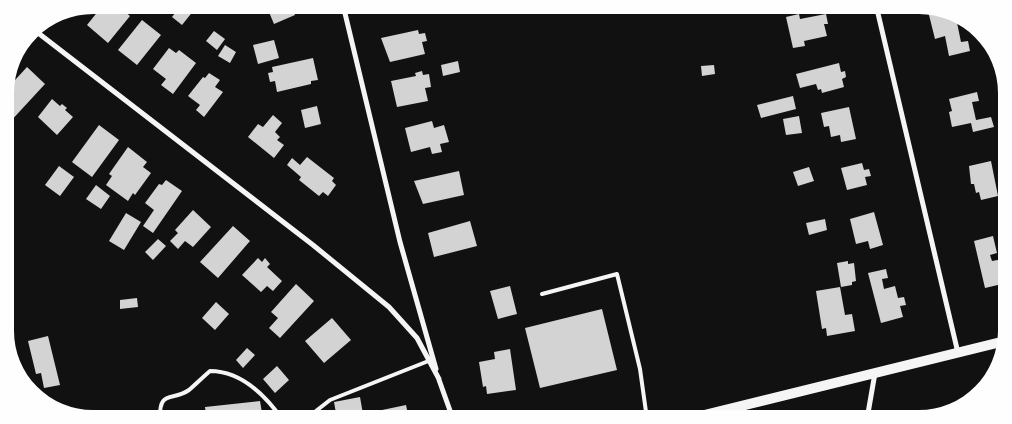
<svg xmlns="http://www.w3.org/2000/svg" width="1012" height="424" font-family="Quicksand,sans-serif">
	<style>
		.building { fill: #d3d3d3 }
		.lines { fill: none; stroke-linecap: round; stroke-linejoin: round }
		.service { stroke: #f5f5f5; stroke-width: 4 }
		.minor { stroke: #f5f5f5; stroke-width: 5 }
		.secondary { stroke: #f5f5f5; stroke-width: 10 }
	</style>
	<rect width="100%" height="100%" fill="#111"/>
	<path class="building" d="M103,5H117L130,16L108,43L87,25Z
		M181,5H188L194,10L182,25L172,17Z
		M266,5H291L295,15L274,24Z
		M378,5H395L397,12L384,14L383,8H379Z
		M757,5H779V6L758,11Z
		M927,7L955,13L961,42L968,41L970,51L949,56L945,36L935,39Z
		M799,14L800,19L826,14L828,24H824L827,36L804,41L805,46L793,48L786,17Z
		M142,20L161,35L137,65L118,50Z
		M418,30L419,34L425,33L427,41L422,42L425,54L390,62L381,38Z
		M214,31L225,39L217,50L206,41Z
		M274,40L279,58L258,64L253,45Z
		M225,45L236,52L230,63L218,56Z
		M169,48L176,53L179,50L196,63L173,94L161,85L166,79L153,69Z
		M313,58L318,80L311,81V84L277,92L275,81L270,82L268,73L273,72L272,67Z
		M458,61L460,72L443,76L441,65Z
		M839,63L841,72L845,71L846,77L842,79L844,87L822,93L821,89L818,90L816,84L800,88L796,74Z
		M714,65L715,74L702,76L701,66Z
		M27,67L45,84L9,123L5,120V91Z
		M422,71L423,75L429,74L431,87L425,88L428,101L397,107L391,81L416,76L415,73Z
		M209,73L220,80L215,87L223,92L204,117L196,110L200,105L188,96L203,77L205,78Z
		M977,92L979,101L972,102L976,120L991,117L994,127L973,132L971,123L952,127L949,112L952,111L949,99Z
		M793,96L796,109L761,118L757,105Z
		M52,99L60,106L62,104L67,108L65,110L73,117L57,135L38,117Z
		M317,106L321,124L305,128L301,110Z
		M849,107L856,139L841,142L840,135L831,137L829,126L824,127L821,113Z
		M273,115L282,123L275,132L280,137L277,140L284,145L274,158L248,137L258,124L263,127Z
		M799,116L802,133L786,135L783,119Z
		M432,121L434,128L444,125L449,142L440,144L442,152L432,154L430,147L411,152L405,128Z
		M99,125L119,140L92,177L72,162Z
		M128,147L147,162L143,167L151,173L135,195L133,193L128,201L106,185L112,176L109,174Z
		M307,157L334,178L332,181L336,185L328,196L323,192L319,196L299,180L301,177L287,165L292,158L300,165Z
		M991,161L998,196L981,200L979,192L976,193L974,184H971L969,166Z
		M862,163L864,170L869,169L871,176L865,177L867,185L847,190L841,168Z
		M59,166L74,177L60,196L45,185Z
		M809,167L814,181L798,186L793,172Z
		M459,171L464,195L423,204L414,181Z
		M166,180L182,191L153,233L143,226L154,210L145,203L159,184L162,185Z
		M96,185L110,196L101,209L86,199Z
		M193,210L211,227L193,247L185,241L178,249L170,241L178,233L175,230Z
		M874,212L883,245L870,249L868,241L856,244L850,219Z
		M126,213L141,222L124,250L109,241Z
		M825,219L827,230L809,235L806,223Z
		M470,221L477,246L434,257L428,233Z
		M233,226L250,241L218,278L200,262Z
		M993,236L997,253L990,255L992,261L1003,259L1002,284L985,288L974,241Z
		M158,239L166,246L153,260L145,252Z
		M258,258L262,262L265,258L270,264L267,267L282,281L273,291L267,286L261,292L242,275Z
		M848,261V264L854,263L856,281L852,282V285L841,287L837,263Z
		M886,269L888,278L882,279L884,289L895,286L898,298L904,297L906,305L900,306L903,317L881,323L868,273Z
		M296,284L314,301L280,338L269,328L278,318L271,312Z
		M510,286L517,314L498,319L490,291Z
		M840,287L845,315L852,314L855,331L827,336L826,328L822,329L816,291Z
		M137,298L138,307L120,309V300Z
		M216,302L229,314L215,330L202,318Z
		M602,309L617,370L540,388L525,328Z
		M332,318L351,340L324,363L305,341Z
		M48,336L60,385L44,388L41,373L36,374L28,341Z
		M247,348L255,355L243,368L236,360Z
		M510,349L516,390L487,394L486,386L483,387L479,362L495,359L494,352Z
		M277,366L289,380L275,393L263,379Z
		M360,397L363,414L406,405L409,419H337L334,402Z
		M260,401L263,419H185L206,415L205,407Z
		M903,410L918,412L917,419H897V416L902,417Z"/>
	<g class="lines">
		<path class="service" d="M542,294L617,274L640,369L647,419
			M721,411L722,419
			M160,419C159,389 172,402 189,390C196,384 203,377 210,371C241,371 265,395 282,419
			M311,419L316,411L330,400L431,360"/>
		<path class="minor" d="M343,5L400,242L436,369
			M876,5L958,353
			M33,29L313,245L389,307L417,338L439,379
			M438,377L453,419
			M867,419L875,373"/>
		<path class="secondary" d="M688,419L1001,342"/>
	</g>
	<path d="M0 0H1012V424H0ZM93 14H919A79 79 0 0 1 998 93V331A79 79 0 0 1 919 410H93A79 79 0 0 1 14 331V93A79 79 0 0 1 93 14Z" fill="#fefefe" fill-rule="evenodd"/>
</svg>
